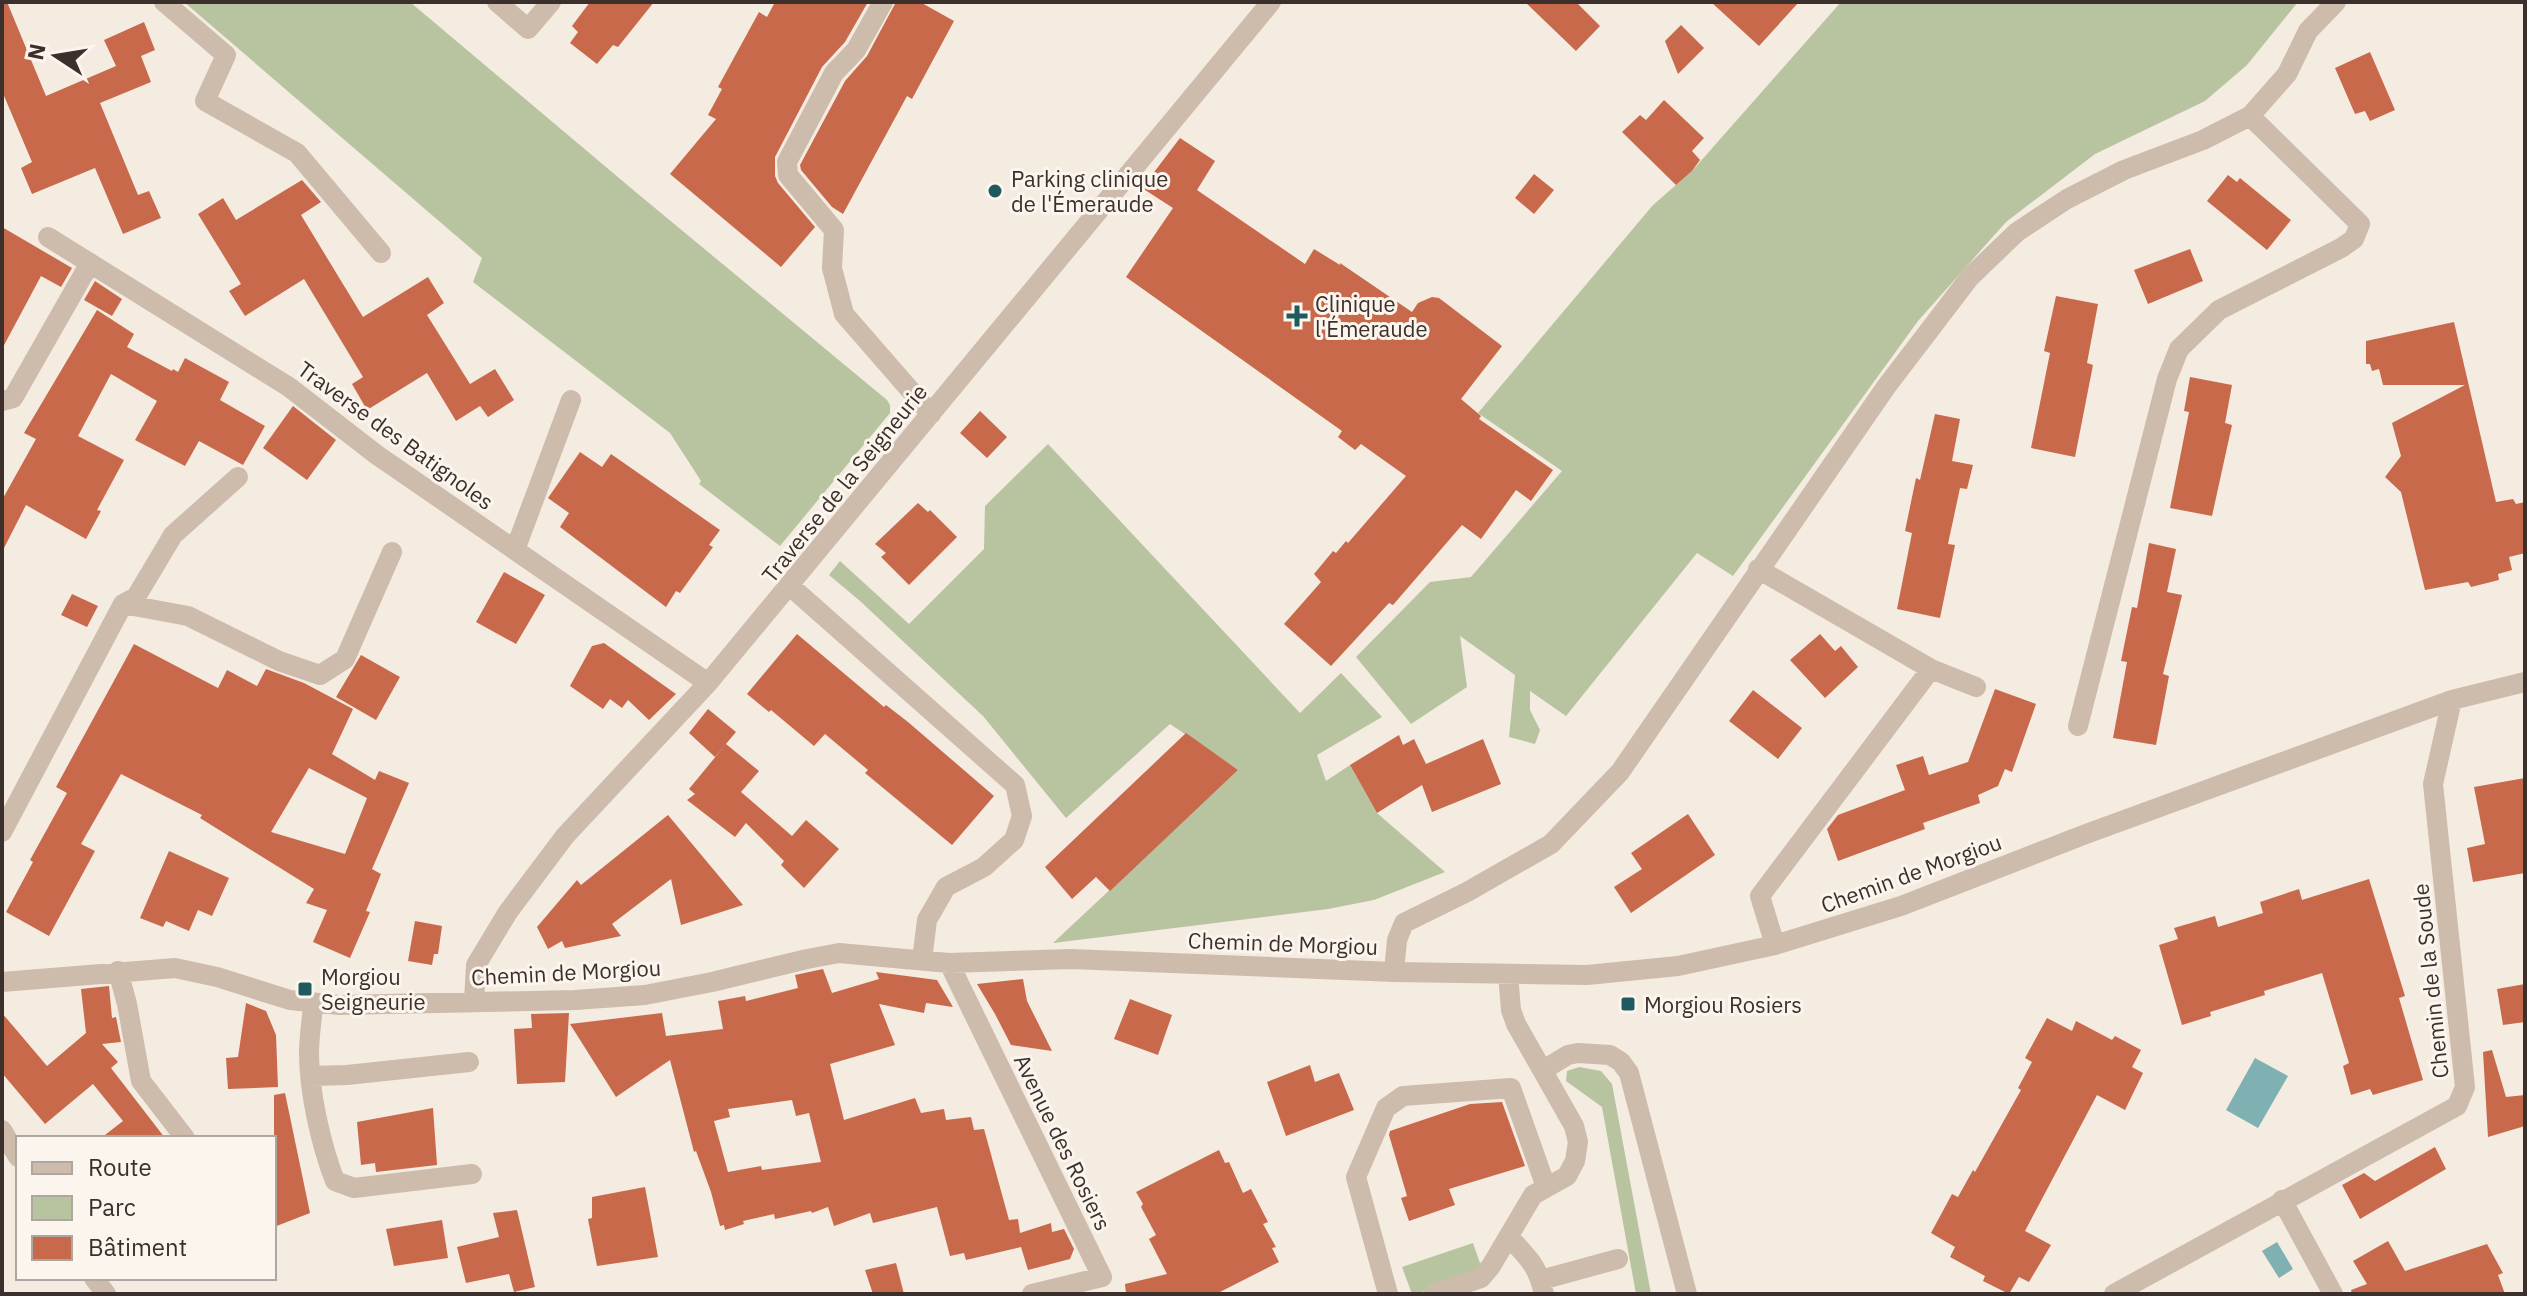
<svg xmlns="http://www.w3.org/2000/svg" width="2527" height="1296" font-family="'IBM Plex Sans',sans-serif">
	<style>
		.green { fill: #b8c4a0 }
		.water { fill: #7fb0b2 }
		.building { fill: #c8694b; fill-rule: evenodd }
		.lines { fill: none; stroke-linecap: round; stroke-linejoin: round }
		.minor { stroke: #cdbbac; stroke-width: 20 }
		.poi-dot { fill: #1f5a5e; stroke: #fbf5ee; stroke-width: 3 }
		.labels { text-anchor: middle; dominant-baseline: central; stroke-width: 6; stroke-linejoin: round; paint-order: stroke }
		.poi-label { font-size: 22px; fill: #3b302b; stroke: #fbf5ee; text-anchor: start }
		.street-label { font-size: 22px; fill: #3b302b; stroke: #fbf5ee }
	</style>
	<rect width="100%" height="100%" fill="#f4ebe1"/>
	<path class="green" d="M184,2H410L638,194L887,400L890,405V413L780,546L699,484L701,481L670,433L473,282L482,258Z
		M1841,2H2298L2247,65L2205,101L2095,154L2006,222L1918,321L1733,576L1697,553L1566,716L1530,691V710L1540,730L1535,744L1509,737L1515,675L1460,636L1467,687L1411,724L1356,657L1430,582L1471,577L1562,471L1478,413L1653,205L1692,171Z
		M1048,444L1300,713L1341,673L1382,717L1317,755L1326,781L1350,765L1377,813L1445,872L1374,900L1328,909L1053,943L1238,770L1170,724L1066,818L983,716L860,601L829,575L840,561L909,624L984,549L985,506Z
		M1579,1067L1601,1071L1612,1084L1651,1294H1636L1602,1107L1566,1081L1567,1071Z
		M1473,1243L1482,1269L1417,1294H1412L1402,1267Z"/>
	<path class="water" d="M2255,1058L2288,1076L2258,1128L2226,1110Z
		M2277,1242L2293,1269L2279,1278L2262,1251Z"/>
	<path class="building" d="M2,2H7L46,96L116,66L104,40L144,22L155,50L141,56L151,82L100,103L138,195L149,191L161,218L123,234L95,168L32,194L21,168L32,162L2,91Z
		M590,2H654L618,47L613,45L597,64L570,43L578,32L572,26Z
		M775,2H868L845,42L822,67L775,157V176L778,183L815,227L781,267L670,174L716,119L708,115L722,89L718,87L759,12L767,17Z
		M896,2H920L954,21L912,99L907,96L843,214L832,207L801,170L800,165L845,81L867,56Z
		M1525,2H1576L1600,26L1576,51Z
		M1711,2H1799L1759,46Z
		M1681,25L1704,48L1678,74L1665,41Z
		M2370,52L2395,110L2370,121L2365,111L2355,114L2335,68Z
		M1664,100L1704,138L1692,151L1700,160L1692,171L1676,185L1622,132L1640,115L1646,120Z
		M1180,138L1215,161L1197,190L1305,264L1314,249L1340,265V263L1412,312L1418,303L1432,297L1439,298L1502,346L1461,399L1481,416L1479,419L1553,470L1531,501L1516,490L1481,539L1462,525L1393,605L1389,603L1331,666L1284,624L1321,582L1314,574L1333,551L1336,553L1346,541L1348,543L1406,476L1361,444L1355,450L1338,437L1342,431L1126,277L1173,208L1142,188Z
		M1534,174L1554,190L1534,214L1515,198Z
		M2228,175L2237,182L2240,178L2291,220L2267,250L2207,201Z
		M302,180L321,202L301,215L363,317L428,277L444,303L427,315L470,384L495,369L514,400L488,417L480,406L456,421L427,373L367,410L352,384L363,377L304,279L245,316L229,291L241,284L198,214L223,198L236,220Z
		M2,227L72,268L61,287L41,276L2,349Z
		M2190,249L2203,281L2148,304L2134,270Z
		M95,281L122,299L112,316L84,300Z
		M2056,296L2098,304L2087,363L2093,365L2075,457L2031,448L2050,353L2044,351Z
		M97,310L134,334L127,347L172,371L173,369L178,372L185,358L229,382L220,400L265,426L243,465L199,441L185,466L135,440L157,401L111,374L78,436L124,460L97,510L101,511L86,539L26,505L2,552V500L36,439L24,433Z
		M2454,322L2496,502L2513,499L2516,504L2525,502V553L2509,557L2512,570L2498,574L2499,580L2471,587L2468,582L2425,590L2401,492L2385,477L2401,456L2392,423L2465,385H2383L2379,369L2372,371L2370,364H2366V341Z
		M2190,377L2232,385L2225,423L2232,425L2212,516L2170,508L2189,412L2184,411Z
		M293,406L336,440L307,480L263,448Z
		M980,411L1007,437L987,458L960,433Z
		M1935,414L1960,419L1952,461L1973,465L1967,489L1960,488L1948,544L1955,545L1940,618L1897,609L1912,533L1905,531L1916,478L1920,480Z
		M580,452L602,467L611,454L720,530L709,545L713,547L680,593L676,591L666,607L560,527L569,513L548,498Z
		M918,503L928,512L930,510L957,537L909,585L881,557L886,553L875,544Z
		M2149,543L2176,549L2167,592L2182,595L2163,674L2169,676L2156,745L2113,738L2127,662L2121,661L2132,607L2137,608Z
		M504,572L545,595L516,644L476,622Z
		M72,594L98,606L87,627L61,615Z
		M797,634L884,707L886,705L908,722L994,796L952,845L865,773L868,770L825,734L814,746L771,710L769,712L747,694Z
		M1820,634L1835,651L1841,646L1858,667L1825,698L1790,660Z
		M604,643L676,694L649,720L628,700L622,708L610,699L603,709L570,686L592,646Z
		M134,644L218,688L227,670L257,686L266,669L304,683L353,709L332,754L375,780L379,771L409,783L372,869L381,874L366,911L370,912L350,958L313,942L327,910L306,903L314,889L200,818L202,815L121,774L81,844L95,851L49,936L6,912L33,862L30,860L67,793L56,787ZM309,768L367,798L345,854L271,832Z
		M361,655L400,677L376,720L336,697Z
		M1995,689L2036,704L2012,772L2005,769L1998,786L1978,795L1980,803L1923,823L1925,829L1838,861L1827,829L1838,815L1905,790L1896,765L1923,756L1929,775L1968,762Z
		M1753,690L1802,728L1778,759L1729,721Z
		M708,709L736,732L715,757L689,733Z
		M1186,733L1238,770L1110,891L1096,877L1072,899L1045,867Z
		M1399,735L1403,745L1414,739L1426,764L1483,739L1501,784L1432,812L1422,785L1377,813L1350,765Z
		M726,744L759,771L741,792L792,836L806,820L839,849L804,888L781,865L784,861L746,823L735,837L687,800L695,794L689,789Z
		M2525,778V873L2473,882L2467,848L2485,844L2474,787Z
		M1688,814L1715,855L1631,913L1614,887L1642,869L1631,853Z
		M668,815L743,905L681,925L671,879L612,924L621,936L565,948L562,941L548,949L537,927L577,880L581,885Z
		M169,851L229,878L212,916L198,910L189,931L166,921L163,927L140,918Z
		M2369,879L2405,996L2399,998L2423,1080L2373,1095L2370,1089L2351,1095L2343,1066L2349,1063L2322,973L2264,991L2265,995L2210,1012L2211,1016L2182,1025L2159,945L2178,939L2174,928L2215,916L2218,927L2263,913L2260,902L2299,889L2302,900Z
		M415,921L442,926L438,954H434L432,965L408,961Z
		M823,969L832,993L879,979L876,972L937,980L953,1007L926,1003L924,1013L879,1004L895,1045L830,1064L844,1120L915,1098L921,1113L944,1109L946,1120L971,1117L974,1130L984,1129L1009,1220L1018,1219L1020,1233L1051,1223L1052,1232L1064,1229L1074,1249L1070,1259L1028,1270L1021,1247L966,1260L964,1253L950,1256L937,1207L873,1223L870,1213L834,1226L828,1207L812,1213L811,1211L775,1219L774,1214L743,1221L744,1224L725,1230L724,1225L720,1226L711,1192L696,1151L694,1152L670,1060L616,1097L570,1024L662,1013L666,1036L723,1029L718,1001L745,996L746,1001L798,988L795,975ZM792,1100L796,1116L809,1113L821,1162L762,1170L761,1166L728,1172L714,1121L730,1117L728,1109Z
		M1023,979L1027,1001L1052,1051L1011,1045L995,1014L977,984Z
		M2525,984V1022L2503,1025L2497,989Z
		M109,986L112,1018L116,1017L121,1042L102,1044L118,1062L111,1068L165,1138H101L123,1121L93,1084L45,1124L2,1073V1013L47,1066L86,1033L81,989Z
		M1130,999L1172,1015L1158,1055L1114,1039Z
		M246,1003L266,1011L276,1035L278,1087L228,1089L226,1058L238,1057Z
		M569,1013L565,1082L517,1084L514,1029L532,1028L531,1014Z
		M2047,1018L2072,1031L2076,1021L2112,1040L2115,1036L2141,1050L2132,1067L2143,1073L2125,1110L2097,1095L2025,1231L2051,1245L2029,1282L2019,1277L2009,1294L1983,1281L1985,1276L1950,1257L1955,1247L1931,1233L1952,1194L1958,1197L1973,1170L1975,1172L2021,1090L2018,1088L2032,1062L2025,1058Z
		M2492,1050L2506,1097L2525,1095V1126L2488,1137L2483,1052Z
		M1310,1065L1315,1082L1339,1073L1354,1110L1286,1136L1267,1082Z
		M285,1093L310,1213L274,1227V1095Z
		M1502,1102L1525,1166L1449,1189L1455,1205L1409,1221L1401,1198L1407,1196L1389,1135L1390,1131L1470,1104Z
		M433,1108L437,1165L376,1172L375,1163L361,1165L357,1122Z
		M2435,1147L2446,1169L2360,1219L2342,1185L2364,1173L2375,1181Z
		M1219,1150L1225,1163L1229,1162L1243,1193L1251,1189L1268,1222L1263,1224L1276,1247L1272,1248L1279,1262L1216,1294H1126L1125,1284L1167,1274L1149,1239L1156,1235L1141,1207L1143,1204L1136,1192Z
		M645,1187L658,1257L597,1266L588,1219L592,1218V1197Z
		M517,1210L535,1287L514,1292L509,1274L466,1283L457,1247L499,1237L493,1213Z
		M442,1220L448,1258L394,1266L386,1229Z
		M2388,1241L2405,1271L2487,1244L2503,1273L2498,1275L2505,1294H2352L2351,1290L2367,1284L2353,1261Z
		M896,1263L904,1294H873L865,1270Z"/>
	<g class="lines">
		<path class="minor" d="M164,2L226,55L205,101L297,153L381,253
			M497,2L528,29L551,2
			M883,2L856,50L834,73L787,162L788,175L834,230L832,268L844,314L931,414
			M48,237L289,387L377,455L708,683
			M2,401L13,398L90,263
			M515,550L571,400
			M1758,569L1931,669L1976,687
			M790,586L1015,785L1022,816L1014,840L984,867L946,887L927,920L922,960
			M123,604L188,616L279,661L320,675L345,659L392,552
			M123,604L136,597L173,535L238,477
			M2078,726L2167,379L2179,349L2219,310L2341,248L2354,239L2360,224L2250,116
			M2,832L123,604
			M1775,945L1760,896L1931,669
			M949,963L1102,1277L1032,1294
			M118,971L127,1004L141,1081L185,1138
			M1394,972L1397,940L1404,923L1467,892L1551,844L1620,772L1886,387L1970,277L2017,232L2067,199L2124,170L2203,140L2250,116L2287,74L2308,31L2336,2
			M2,982L175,968L217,977L290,1000L339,1005L575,1000L645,995L712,982L807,959L839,953L949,963L1071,959L1394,972L1587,975L1678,966L1775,945L1901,906L2086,834L2452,700L2525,682
			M474,1001L476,965L508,912L565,836L708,683L1271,2
			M313,1004C312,1020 309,1037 309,1053C309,1092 321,1145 335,1181L354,1188L472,1174
			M1543,1070L1568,1055L1578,1053L1610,1055L1621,1062L1629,1073L1687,1294
			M311,1076L347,1075L469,1062
			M2,1130L18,1157
			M2282,1200L2333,1294
			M1509,1237C1529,1259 1537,1264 1544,1294
			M94,1278L106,1294
			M1541,1280L1618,1259
			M1388,1294L1356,1177L1386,1108L1403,1096L1511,1088L1546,1187
			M1434,1294L1481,1278L1491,1266L1533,1195L1567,1176L1575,1161L1578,1142L1574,1126L1516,1024L1511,1010L1508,974
			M2114,1294L2457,1106L2465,1087L2433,784L2452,700"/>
	</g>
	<g class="poi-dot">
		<circle cx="995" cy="191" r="8"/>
		<path d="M1293 304h8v8h8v8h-8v8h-8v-8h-8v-8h8z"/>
		<rect x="297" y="981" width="16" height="16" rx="4"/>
		<rect x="1620" y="996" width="16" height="16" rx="4"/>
	</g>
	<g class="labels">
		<g class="poi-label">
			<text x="1011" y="178">Parking clinique<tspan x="1011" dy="25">de l'Émeraude</tspan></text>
			<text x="1315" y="303">Clinique<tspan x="1315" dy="25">l'Émeraude</tspan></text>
			<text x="321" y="976">Morgiou<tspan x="321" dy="25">Seigneurie</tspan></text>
			<text x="1644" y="1004">Morgiou Rosiers</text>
		</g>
		<g class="street-label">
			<text transform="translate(396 435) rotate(36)">Traverse des Batignoles</text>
			<text transform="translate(844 483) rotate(-51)">Traverse de la Seigneurie</text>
			<text transform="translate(1911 873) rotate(-20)">Chemin de Morgiou</text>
			<text transform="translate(1283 943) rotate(2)">Chemin de Morgiou</text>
			<text transform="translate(566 972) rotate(-3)">Chemin de Morgiou</text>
			<text transform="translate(2430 981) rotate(-96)">Chemin de la Soude</text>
			<text transform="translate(1063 1142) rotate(64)">Avenue des Rosiers</text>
		</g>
	</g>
	<rect width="2527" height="1296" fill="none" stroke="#3b302b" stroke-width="8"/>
	<rect x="16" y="1136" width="260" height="144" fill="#fbf5ee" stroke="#aea6a0" stroke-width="2"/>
	<rect x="32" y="1162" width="40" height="12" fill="#cdbbac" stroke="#aea6a0" stroke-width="2"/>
	<text x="88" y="1176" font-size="24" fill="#3b302b">Route</text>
	<rect x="32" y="1196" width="40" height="24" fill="#b8c4a0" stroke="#aea6a0" stroke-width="2"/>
	<text x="88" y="1216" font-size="24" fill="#3b302b">Parc</text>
	<rect x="32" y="1236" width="40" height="24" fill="#c8694b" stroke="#aea6a0" stroke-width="2"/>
	<text x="88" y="1256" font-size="24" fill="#3b302b">Bâtiment</text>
	<g transform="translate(56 56) rotate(282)" stroke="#fbf5ee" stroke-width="6" paint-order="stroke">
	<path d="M0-6L14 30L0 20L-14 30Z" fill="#3b302b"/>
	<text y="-12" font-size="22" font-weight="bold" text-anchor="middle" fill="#3b302b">N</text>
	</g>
</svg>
